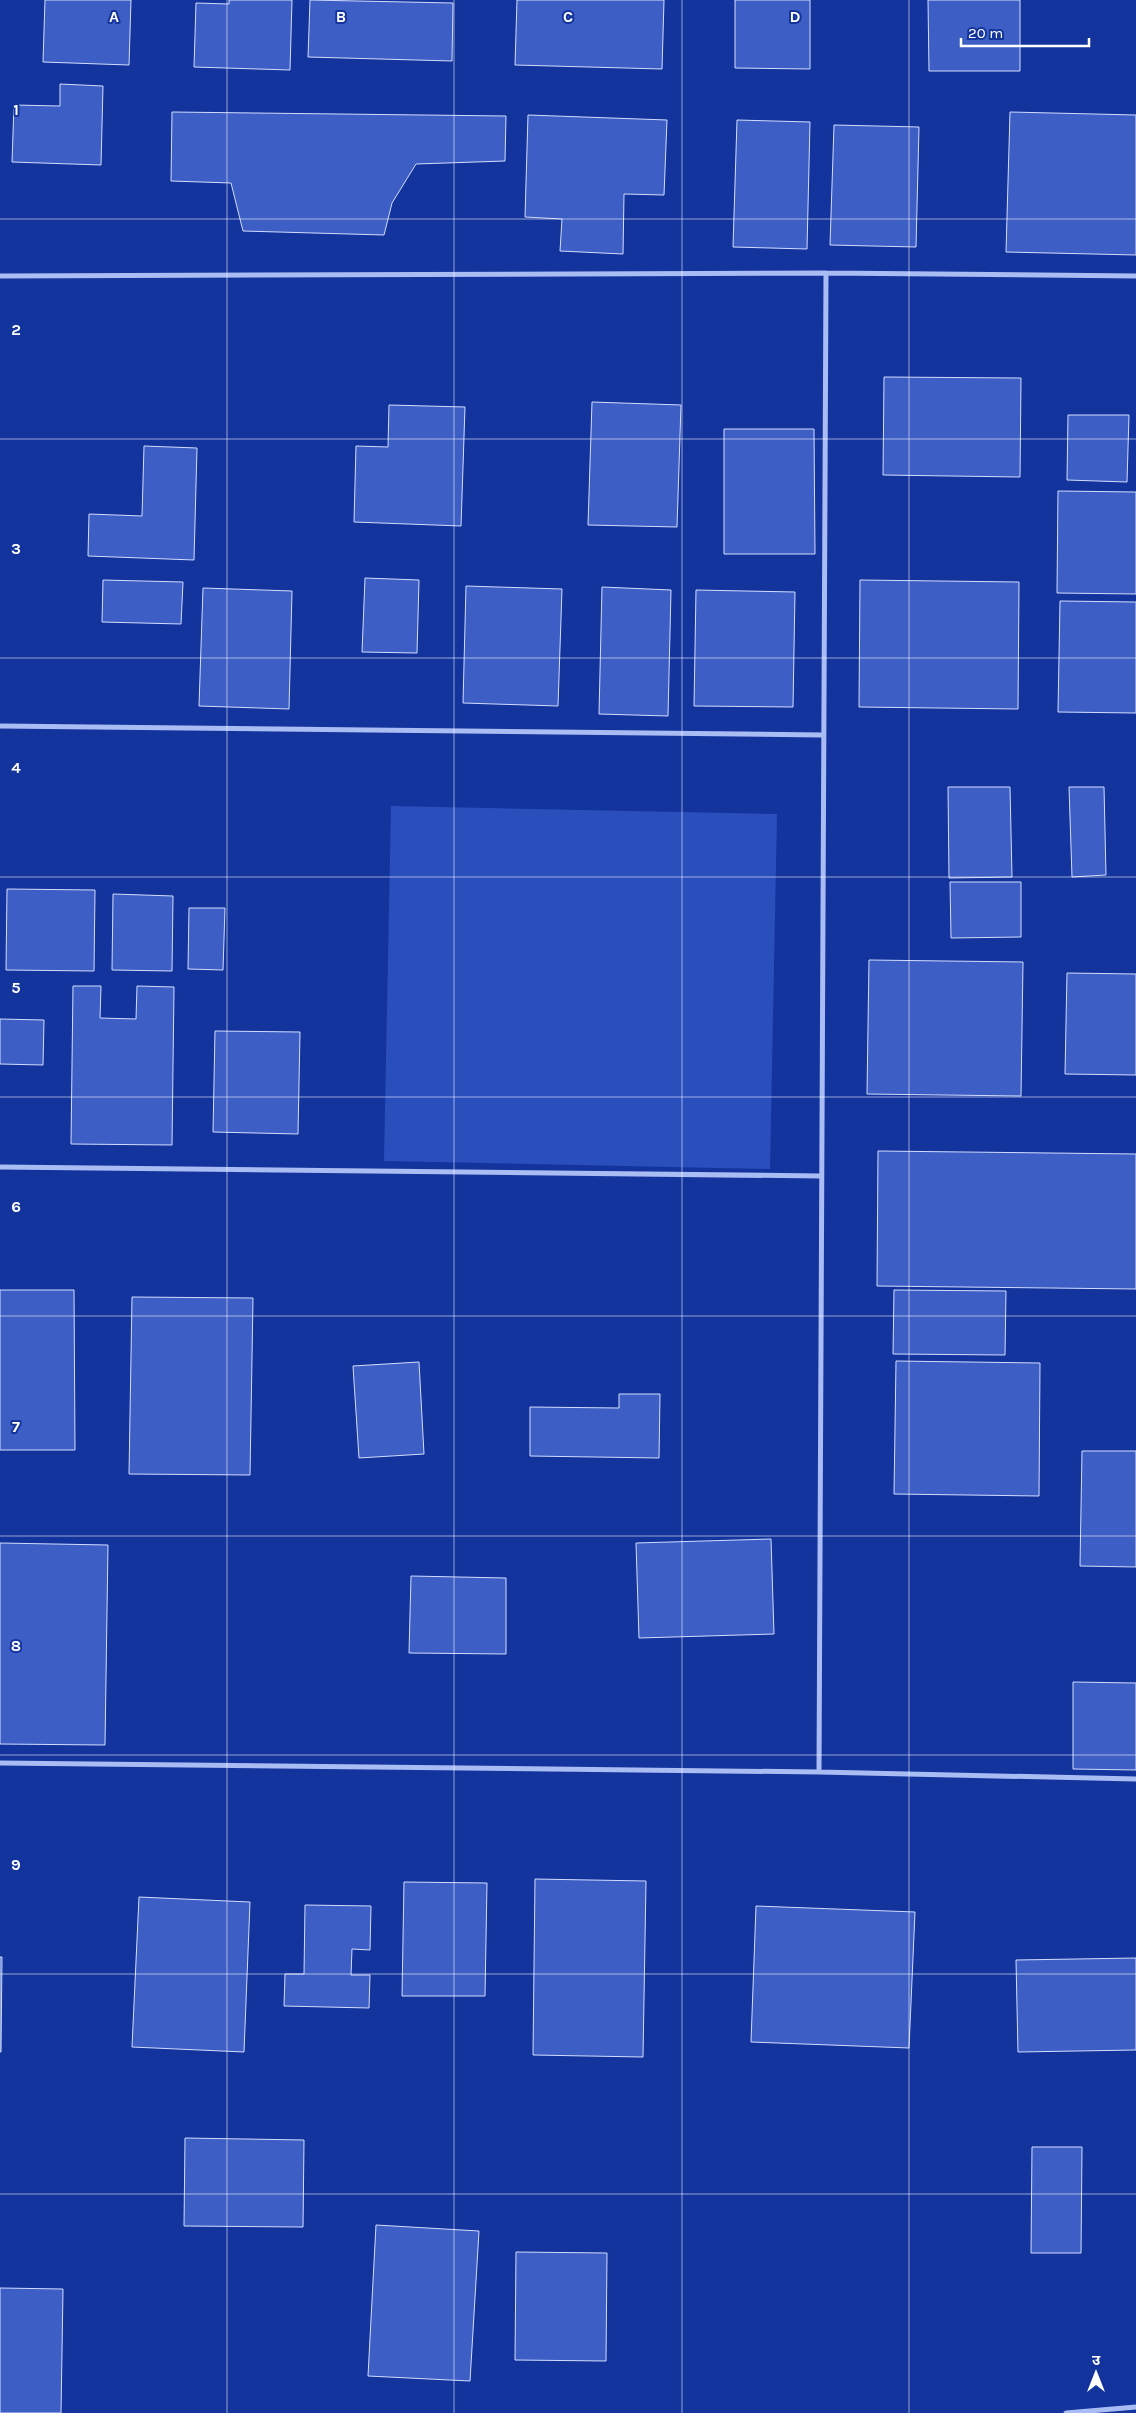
<svg xmlns="http://www.w3.org/2000/svg" width="1136" height="2413" font-family="Karla,'Noto Sans Devanagari',sans-serif">
	<style>
		.green { fill: #2b4ebd }
		.building { fill: #3d5ec4; stroke: #d2ddfd }
		.lines { fill: none; stroke-linecap: round; stroke-linejoin: round }
		.street { stroke: #aabcf4; stroke-width: 5 }
		.grid { fill: none; stroke: #fff; stroke-width: 1; stroke-opacity: 0.55 }
		.grid-label { font-size: 16px; text-anchor: middle; font-weight: bold; fill: #fff; stroke: #14349d; stroke-width: 4; stroke-linejoin: round; paint-order: stroke }
	</style>
	<rect width="100%" height="100%" fill="#14349d"/>
	<path class="green" d="M391,806L777,814L770,1169L384,1161Z"/>
	<path class="building" d="M45,0H131L129,65L43,62Z
		M229,0H292L290,70L194,67L196,3L229,4Z
		M310,0L453,3L452,61L308,57Z
		M517,0H664L662,69L515,65Z
		M735,0H810V69L735,68Z
		M928,0H1020V71H929Z
		M60,84L103,86L101,165L12,162L14,105L60,106Z
		M172,112L506,116L505,161L416,164L392,203L384,235L243,231L231,183L171,181Z
		M1010,112L1136,115V255L1006,252Z
		M528,115L667,120L664,195L624,194L623,254L560,251L562,219L525,217Z
		M737,120L810,122L807,249L733,247Z
		M834,125L919,127L916,247L830,245Z
		M884,377L1021,378L1020,477L883,475Z
		M592,402L681,405L677,527L588,525Z
		M389,405L465,407L461,526L354,522L356,446L388,447Z
		M1068,415H1129L1127,482L1067,480Z
		M724,429H814L815,554H724Z
		M144,446L197,448L194,560L88,556L89,514L142,516Z
		M1058,491L1136,492V594L1057,593Z
		M365,578L419,580L417,653L362,652Z
		M103,580L183,582L181,624L102,622Z
		M860,580L1019,582L1018,709L859,707Z
		M466,586L562,589L558,706L463,703Z
		M602,587L671,590L668,716L599,714Z
		M203,588L292,591L289,709L199,706Z
		M696,590L795,592L793,707L694,706Z
		M1060,601L1136,602V713L1058,712Z
		M948,787H1010L1012,877L949,878Z
		M1069,787H1104L1106,875L1072,877Z
		M950,882H1021V937L951,938Z
		M7,889L95,890L94,971L6,970Z
		M113,894L173,896L172,971L112,970Z
		M189,908H225L223,970L188,969Z
		M869,960L1023,962L1021,1096L867,1094Z
		M1067,973L1136,974V1075L1065,1074Z
		M73,986H101L100,1018L136,1019L137,986L174,987L172,1145L71,1144Z
		M0,1019L44,1020L43,1065L0,1064Z
		M215,1031L300,1032L298,1134L213,1132Z
		M878,1151L1136,1154V1289L877,1286Z
		M0,1290H74L75,1450H0Z
		M894,1290L1006,1291L1005,1355L893,1354Z
		M132,1297L253,1298L250,1475L129,1474Z
		M896,1361L1040,1363L1039,1496L894,1494Z
		M419,1362L424,1454L359,1458L353,1366Z
		M619,1394H660L659,1458L530,1456V1407L619,1408Z
		M1082,1451H1136V1567L1080,1566Z
		M771,1539L774,1634L639,1638L636,1543Z
		M0,1543L108,1545L105,1745L0,1744Z
		M411,1576L506,1578V1654L409,1653Z
		M1073,1682L1136,1683V1770L1073,1769Z
		M535,1879L646,1881L643,2057L533,2055Z
		M404,1882L487,1883L485,1996H402Z
		M139,1897L250,1902L244,2052L132,2047Z
		M305,1905L371,1906L370,1950L352,1949L351,1975H370L369,2008L284,2006L285,1974H304Z
		M756,1906L915,1912L909,2048L751,2042Z
		M0,1957H2L1,2052H0Z
		M1136,1958V2050L1018,2052L1016,1960Z
		M185,2138L304,2140L303,2227L184,2226Z
		M1032,2147H1082L1081,2253H1031Z
		M376,2225L479,2231L470,2381L368,2376Z
		M516,2252L607,2253L606,2361L515,2360Z
		M0,2288L63,2289L61,2413H0Z"/>
	<g class="lines">
		<path class="street" d="M0,276L826,273L1136,276
			M0,726L822,735
			M0,1167L821,1176
			M0,1763L819,1772L1136,1779
			M819,1772L826,273
			M1066,2413L1136,2407"/>
	</g>
	<path class="grid" d="M227,0V2413M454,0V2413M682,0V2413M909,0V2413M0,219H1136M0,439H1136M0,658H1136M0,877H1136M0,1097H1136M0,1316H1136M0,1536H1136M0,1755H1136M0,1974H1136M0,2194H1136"/>
	<g class="grid-label">
		<text x="114" y="22">A</text>
		<text x="341" y="22">B</text>
		<text x="568" y="22">C</text>
		<text x="795" y="22">D</text>
		<text x="16" y="115">1</text>
		<text x="16" y="335">2</text>
		<text x="16" y="554">3</text>
		<text x="16" y="773">4</text>
		<text x="16" y="993">5</text>
		<text x="16" y="1212">6</text>
		<text x="16" y="1432">7</text>
		<text x="16" y="1651">8</text>
		<text x="16" y="1870">9</text>
	</g>
	<g transform="translate(1096 2373)" stroke="#14349d" stroke-width="4" paint-order="stroke">
	<path d="M0-4L9 19L0 12L-9 19Z" fill="#ffffff"/>
	<text y="-8" font-size="14" font-weight="bold" text-anchor="middle" fill="#ffffff">उ</text>
	</g>
	<path d="M961 38v8h128v-8" fill="none" stroke="#ffffff" stroke-width="2.5"/>
	<text x="968" y="38" font-size="15" fill="#ffffff" stroke="#14349d" stroke-width="4" paint-order="stroke">20 m</text>
</svg>
